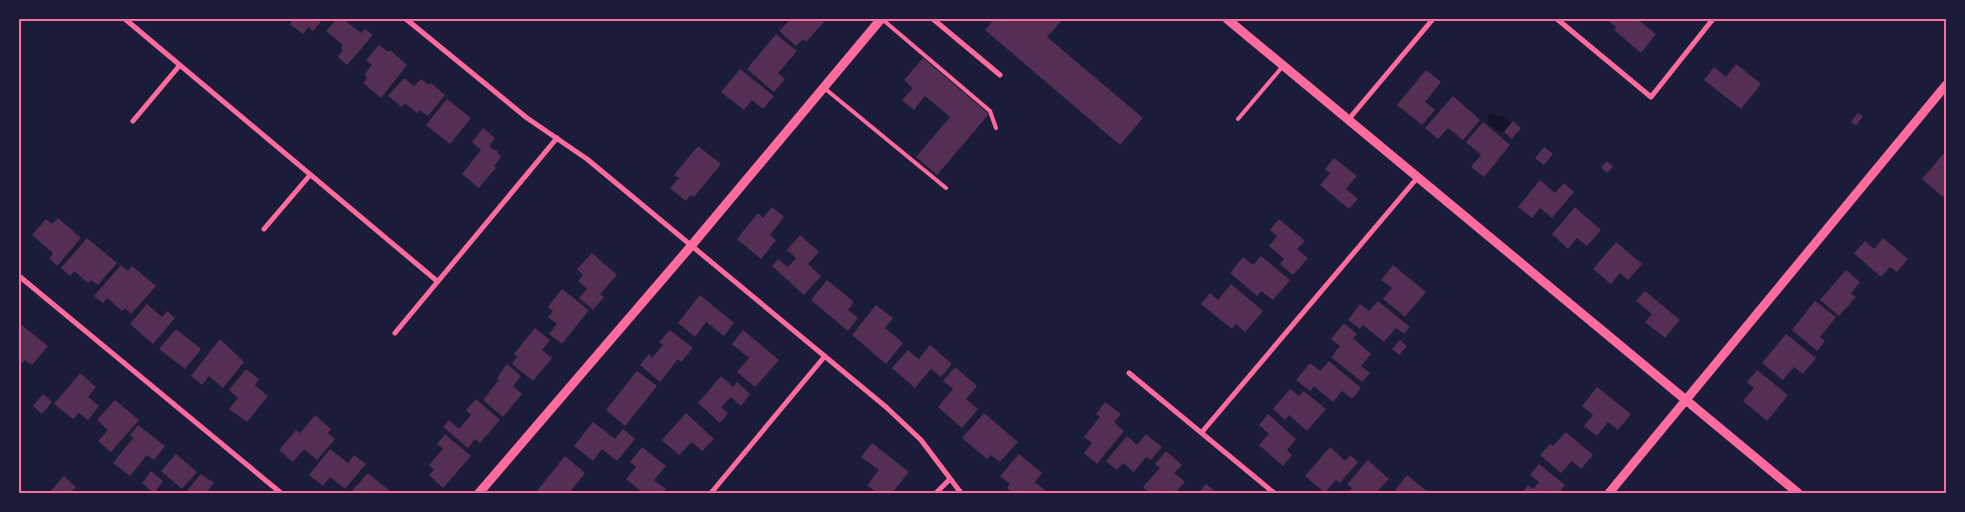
<svg xmlns="http://www.w3.org/2000/svg" width="1965" height="512" font-family="'Nunito Sans',sans-serif">
	<style>
		.water { fill: #12122b }
		.building { fill: #542f53 }
		.lines { fill: none; stroke-linecap: round; stroke-linejoin: round }
		.service { stroke: #ff6b9d; stroke-width: 4 }
		.minor { stroke: #ff6b9d; stroke-width: 5 }
		.tertiary { stroke: #ff6b9d; stroke-width: 9 }
		.neatline { fill: none; stroke: #ff6b9d; stroke-width: 2 }
	</style>
	<rect width="100%" height="100%" fill="#1b1b3a"/>
	<path class="water" d="M1489,114L1506,117L1511,122L1503,131L1500,132L1488,124Z"/>
	<path class="building" d="M294,19H323L313,31L308,27L303,34L290,24Z
		M337,19H343L361,33L365,29L373,35L347,65L338,57L343,50L341,48L343,45L326,31Z
		M791,19H820L824,22L806,42L803,39L796,46L779,31Z
		M995,19H1063L1047,37L1143,118L1120,145L985,30Z
		M1606,19H1637L1656,34L1641,53L1614,30L1616,27Z
		M776,34L797,51L778,73L785,79L774,92L747,69Z
		M379,45L388,52L390,50L407,65L381,98L363,83L367,79L365,74L372,65L366,60Z
		M923,58L989,114L937,175L916,157L950,117L925,96L914,110L902,100L913,88L904,80Z
		M1736,64L1761,84L1741,109L1704,80L1714,67L1726,77Z
		M740,69L774,96L763,109L752,100L744,110L721,92Z
		M1426,70L1441,82L1425,102L1435,110L1422,125L1397,105Z
		M404,78L414,86L421,79L429,85L431,83L445,95L428,116L420,110L417,113L405,103L402,107L388,96Z
		M1453,96L1480,120L1463,140L1448,128L1438,139L1425,128Z
		M447,99L471,118L450,144L426,125Z
		M1858,113L1863,116L1856,126L1851,122Z
		M1513,121L1521,128L1512,139L1504,132Z
		M1483,122L1510,145L1484,177L1471,167L1481,155L1466,142Z
		M483,128L495,138L490,145L491,148L497,151L501,157L494,166L496,168L479,188L462,174L481,150L472,142Z
		M698,146L721,164L694,197L691,195L686,201L670,188L679,178L674,175Z
		M1544,147L1553,154L1544,165L1535,158Z
		M1945,152L1946,153V193L1943,197L1922,179Z
		M1334,158L1357,176L1346,189L1358,199L1349,209L1320,185L1330,173L1325,169Z
		M1607,161L1613,167L1607,173L1601,167Z
		M1540,180L1555,193L1564,183L1574,192L1552,218L1540,208L1532,218L1518,207Z
		M772,207L784,217L770,235L776,240L761,259L737,239L758,213L763,218Z
		M1575,207L1601,230L1587,246L1577,238L1568,249L1552,234Z
		M58,218L81,238L57,266L49,258L53,253L32,235L46,219L52,224Z
		M1279,219L1305,241L1297,249L1308,258L1293,275L1280,264L1284,259L1269,246L1277,236L1270,230Z
		M800,235L819,252L808,264L821,276L804,295L772,266L778,259L788,267L796,258L787,250Z
		M87,238L117,263L98,285L91,280L88,283L74,271L70,276L61,268Z
		M1883,238L1908,259L1897,272L1890,267L1881,277L1854,253L1865,241L1874,249Z
		M1616,242L1642,264L1628,280L1620,273L1611,284L1593,269Z
		M592,253L617,275L600,294L604,297L593,310L579,298L587,289L578,281L583,275L577,269Z
		M1261,256L1290,280L1273,300L1261,291L1257,296L1230,273L1243,257L1253,265Z
		M121,265L128,271L132,266L156,286L131,314L125,308L122,311L107,298L103,303L94,296Z
		M1393,265L1426,292L1405,317L1383,299L1392,288L1381,280Z
		M1846,270L1860,282L1851,293L1856,297L1839,316L1820,300Z
		M827,280L854,302L848,310L858,318L848,331L811,300Z
		M1231,284L1263,311L1245,332L1236,324L1232,329L1201,304L1210,293L1218,300Z
		M562,289L589,310L562,344L549,334L557,324L548,317L553,311L548,307Z
		M1645,291L1680,320L1665,338L1645,322L1652,314L1636,301Z
		M700,295L734,323L724,336L706,322L695,337L678,323Z
		M1378,301L1410,327L1404,334L1396,328L1384,342L1363,325L1360,329L1348,320L1360,304L1369,311Z
		M1815,301L1836,317L1820,337L1825,341L1817,351L1792,330Z
		M147,304L162,317L167,311L175,318L153,344L130,324Z
		M876,305L893,318L885,328L903,343L886,364L852,335Z
		M19,323L48,346L32,365L25,360L21,364L19,362Z
		M1344,323L1357,334L1353,338L1371,354L1361,366L1370,373L1362,382L1331,357L1340,346L1331,339Z
		M535,328L550,340L542,350L552,358L533,381L512,364L517,357L514,354Z
		M176,329L201,349L185,369L159,349Z
		M670,330L693,348L681,362L678,359L660,382L640,365L649,354L652,358L663,345L659,342Z
		M743,330L779,360L755,387L737,372L749,358L732,344Z
		M1786,334L1816,358L1803,374L1794,367L1783,380L1762,363Z
		M220,339L244,362L223,388L209,376L202,385L191,376Z
		M1400,340L1407,346L1399,355L1392,349Z
		M930,345L952,364L941,377L931,369L915,388L892,368L908,350L919,359Z
		M1329,361L1361,388L1352,399L1342,391L1333,402L1314,386L1310,391L1296,380L1310,363L1320,371Z
		M507,364L521,376L513,386L522,394L503,417L483,400L499,380L497,378Z
		M955,367L977,386L966,399L978,409L962,428L938,407L953,389L943,381Z
		M246,369L259,379L255,385L268,396L247,422L229,409L238,398L229,390Z
		M1757,370L1788,395L1767,421L1743,401L1754,388L1747,382Z
		M637,371L657,386L625,426L606,410Z
		M80,373L96,387L88,397L99,406L88,420L79,413L73,419L54,404Z
		M721,376L733,387L737,382L750,394L741,406L731,397L721,407L728,413L720,423L698,403Z
		M1597,387L1631,414L1618,430L1608,422L1597,436L1584,426L1593,415L1582,406Z
		M1290,389L1299,396L1304,391L1326,409L1307,431L1289,415L1285,420L1273,409Z
		M43,394L52,402L42,414L33,406Z
		M476,399L500,420L480,443L475,439L468,448L443,427L449,420L459,429L471,415L466,410Z
		M115,400L139,420L111,452L98,441L108,430L97,420Z
		M1105,402L1121,414L1114,422L1124,431L1097,464L1084,453L1092,443L1084,437L1100,417L1096,414Z
		M686,413L714,439L702,451L692,442L679,455L662,440Z
		M984,413L1018,442L1000,462L991,455L987,459L962,438Z
		M1268,414L1296,439L1287,450L1292,455L1283,466L1259,445L1269,434L1259,425Z
		M315,415L331,429L328,433L335,439L317,460L304,449L293,462L279,450L296,430L300,433Z
		M593,422L615,439L623,429L635,439L617,461L602,449L593,461L574,446Z
		M138,425L165,446L154,460L147,455L130,476L113,463L133,438L130,435Z
		M1566,432L1593,455L1581,469L1572,461L1561,473L1540,455L1550,444L1553,446Z
		M445,434L471,456L443,488L429,475L434,470L429,465L443,449L437,444Z
		M1146,434L1162,447L1151,460L1146,457L1134,472L1123,463L1117,470L1106,461L1127,436L1137,445Z
		M872,443L909,472L892,493H877L867,485L879,470L861,457Z
		M642,447L666,466L654,480L666,489L663,493H643L626,479L636,467L630,462Z
		M1330,447L1345,461L1350,455L1358,462L1340,483L1336,480L1325,493L1305,476Z
		M330,449L348,463L354,455L366,464L345,489L330,477L323,486L309,475Z
		M1166,451L1182,465L1174,473L1185,482L1175,493H1150L1143,487L1160,468L1155,464Z
		M176,454L197,472L182,489L161,471Z
		M1019,454L1042,473L1035,482L1047,492L1045,493H1013L1007,488L1010,484L1000,476Z
		M565,456L585,473L569,493H538L536,492Z
		M1368,460L1389,479L1376,493H1348L1352,488L1347,484Z
		M1539,464L1565,485L1559,493H1522L1528,485L1533,489L1539,482L1530,475Z
		M151,471L163,481L154,493L142,483Z
		M368,473L392,493H350Z
		M201,474L214,483L206,493H185Z
		M1407,475L1429,493H1393Z
		M64,476L76,487L70,493H49Z
		M1206,484L1217,493H1198Z"/>
	<g class="lines">
		<path class="service" d="M882,19L990,111L996,128
			M823,87L946,188
			M1238,119L1283,66"/>
		<path class="minor" d="M125,19L437,281
			M406,19L527,118L587,159L886,407L921,440L961,493
			M933,19L1000,75
			M1557,19L1651,97L1713,19
			M1348,120L1433,19
			M133,121L180,65
			M264,229L310,175
			M19,276L281,493
			M395,333L557,138
			M1129,373L1274,493
			M1202,432L1418,177
			M711,493L825,356
			M936,493L950,479"/>
		<path class="tertiary" d="M1227,19L1798,493
			M479,493L691,246L881,19
			M1609,493L1946,85"/>
	</g>
	<rect width="1965" height="512" fill="none" stroke="#1b1b3a" stroke-width="40"/>
	<rect x="20" y="20" width="1925" height="472" class="neatline"/>
</svg>
